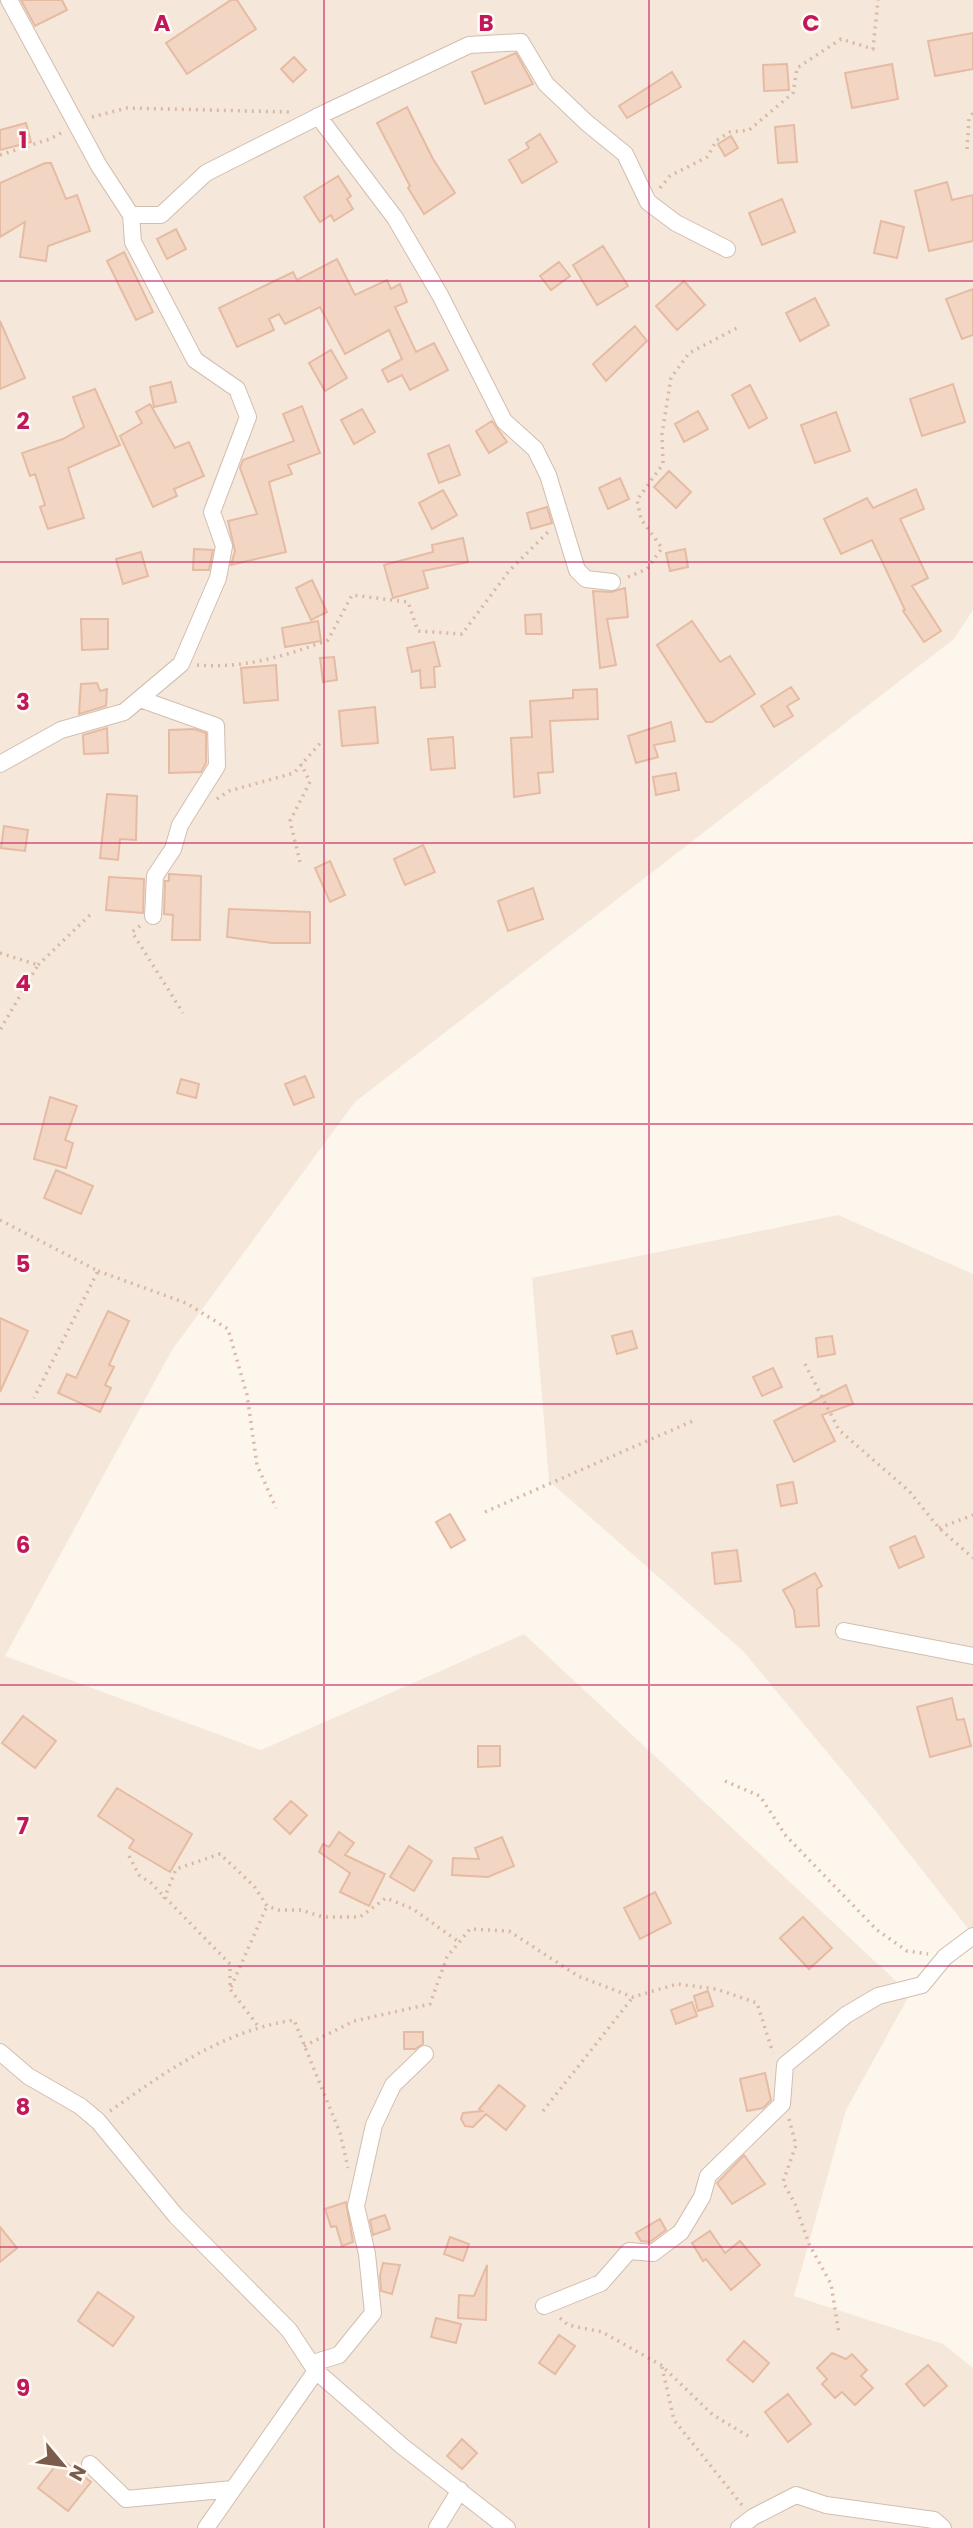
<svg xmlns="http://www.w3.org/2000/svg" width="973" height="2528" font-family="Poppins,sans-serif">
	<style>
		.residential { fill: #f5e8da }
		.building { fill: #f3d5c3; stroke: #e6bba3; stroke-width: 2 }
		.lines { fill: none; stroke-linecap: round; stroke-linejoin: round }
		.minor-casing { stroke: #d1beb0; stroke-width: 18 }
		.path { stroke: #d9b8a5; stroke-width: 3.5; stroke-dasharray: 2 5; stroke-linecap: butt }
		.minor { stroke: #fff; stroke-width: 16 }
		.grid { fill: none; stroke: #c2185b; stroke-width: 2; stroke-opacity: 0.55 }
		.grid-label { font-size: 23px; text-anchor: middle; font-weight: bold; fill: #c2185b; stroke: #fffaf3; stroke-width: 5; stroke-linejoin: round; paint-order: stroke }
	</style>
	<rect width="100%" height="100%" fill="#fdf6ec"/>
	<path class="residential" d="M0,0H973V610L954,639L355,1102L172,1350L5,1656L261,1750L524,1634L910,1994L846,2110L794,2296L943,2344L973,2368V2528H0Z
		M838,1215L973,1274V1935L875,1810L743,1651L549,1481L532,1278Z"/>
	<path class="building" d="M21,0H62L67,10L35,26Z
		M231,0H237L256,29L187,74L166,43Z
		M973,33V69L935,76L928,41Z
		M516,53L533,84L485,104L472,72Z
		M294,57L306,70L293,82L281,69Z
		M787,64L789,90L764,91L763,65Z
		M892,64L898,99L852,108L845,73Z
		M672,72L681,87L627,118L619,106Z
		M407,107L433,159L455,193L424,214L408,188L410,186L377,123Z
		M26,123L31,142L0,150V130Z
		M794,125L797,162L778,163L775,127Z
		M540,134L557,162L522,183L509,160L529,148L526,143Z
		M731,136L738,148L725,156L718,144Z
		M45,163H51L66,199L77,195L90,231L48,246L46,261L20,257L25,222L0,237V183Z
		M338,176L351,196L347,199L353,209L334,221L331,215L320,222L304,197Z
		M947,182L952,200L973,195V241L929,251L915,191Z
		M782,199L795,232L762,245L749,213Z
		M881,221L904,227L897,258L874,253Z
		M176,229L186,249L167,259L157,239Z
		M603,246L628,286L597,305L573,265Z
		M124,252L153,312L136,320L107,261Z
		M337,259L355,295L387,280L391,289L400,284L407,302L395,307L416,352L434,343L448,370L410,390L402,375L388,382L382,370L402,359L389,330L345,354L320,307L285,324L279,314L269,319L274,330L237,347L219,308L293,272L297,280Z
		M559,262L570,276L551,290L540,276Z
		M684,281L705,305L677,330L656,306Z
		M973,289V335L962,339L946,299Z
		M815,298L829,325L800,341L786,313Z
		M0,321L25,378L0,389Z
		M635,326L647,341L606,381L593,364Z
		M331,350L347,378L325,391L309,363Z
		M171,382L176,402L154,407L150,387Z
		M953,384L965,422L922,436L910,399Z
		M750,385L767,418L749,428L732,395Z
		M95,389L120,445L68,468L84,518L48,529L40,507L45,505L35,474L30,476L22,453L63,439L84,427L73,397Z
		M150,404L175,448L189,442L204,476L174,489L177,496L153,507L120,436L142,423L136,412Z
		M302,406L320,453L288,465L292,474L269,482L286,552L231,565L235,551L228,521L257,514L240,468L243,460L294,441L283,414Z
		M362,409L375,432L354,444L341,420Z
		M698,411L708,429L684,442L675,424Z
		M836,412L850,451L815,463L801,425Z
		M492,421L507,442L489,453L476,431Z
		M449,445L460,475L439,483L428,454Z
		M669,471L691,492L676,508L654,487Z
		M620,478L629,499L608,509L599,488Z
		M916,489L924,509L900,519L928,578L912,586L941,631L924,642L903,611L905,610L872,540L841,554L824,519L867,498L873,508Z
		M443,490L457,515L432,529L419,503Z
		M547,507L552,523L531,529L527,513Z
		M463,538L468,562L423,571L428,588L393,598L384,565L433,552L432,545Z
		M194,549L213,550L209,570H193Z
		M685,549L688,567L670,571L666,553Z
		M141,552L148,576L123,584L116,559Z
		M312,580L327,612L311,620L296,588Z
		M625,588L628,617L607,619L616,665L600,668L593,591L611,592Z
		M541,614L542,634H526L525,615Z
		M81,619H108V649L82,650Z
		M318,621L321,641L285,647L282,628Z
		M692,621L720,662L730,656L755,694L712,722H706L657,645Z
		M434,642L440,666L434,667L435,687L421,688L420,670L412,672L407,648Z
		M334,657L337,680L323,682L320,658Z
		M276,665L278,700L244,703L241,668Z
		M97,683L100,691L107,689L106,706L79,714L81,684Z
		M791,687L799,699L787,706L793,716L774,727L761,706Z
		M597,689L598,719L550,721L553,772L538,773L540,793L514,797L511,738L532,737L530,701L573,698V690Z
		M375,707L378,743L342,746L339,711Z
		M671,722L675,741L654,745L658,757L636,763L628,736Z
		M107,728L108,753L84,754L83,735Z
		M194,729L206,733V763L201,772L169,773V730Z
		M453,737L455,768L431,770L428,739Z
		M676,773L679,790L656,795L653,777Z
		M107,794L137,796L136,840L120,839L118,860L100,858Z
		M4,826L28,830L25,851L1,848Z
		M423,845L435,872L405,885L394,859Z
		M330,861L345,895L330,902L315,868Z
		M169,874L201,876L200,940H172L173,915L164,914L165,881H169Z
		M109,877L144,879L143,913L106,910Z
		M533,888L543,919L508,931L498,901Z
		M229,909L310,912V943H272L227,937Z
		M305,1076L314,1097L294,1105L285,1084Z
		M181,1079L199,1084L196,1098L177,1093Z
		M50,1097L77,1106L65,1140L73,1143L66,1168L34,1159Z
		M56,1170L93,1186L81,1214L44,1198Z
		M108,1311L129,1321L109,1365L114,1367L105,1385L111,1388L100,1412L58,1393L67,1374L76,1378Z
		M0,1318L28,1331L0,1392Z
		M632,1331L637,1348L617,1354L612,1336Z
		M832,1336L835,1354L818,1357L816,1338Z
		M773,1368L782,1387L762,1396L753,1377Z
		M846,1385L853,1404L822,1415L835,1441L794,1462L774,1421Z
		M793,1482L797,1503L781,1506L777,1485Z
		M450,1514L465,1540L451,1548L436,1522Z
		M915,1536L924,1557L899,1568L890,1547Z
		M737,1550L741,1581L715,1584L712,1553Z
		M815,1573L822,1586L817,1589L819,1626L796,1627L794,1610L783,1590Z
		M952,1698L957,1720L964,1719L971,1746L930,1757L917,1707Z
		M23,1716L56,1741L35,1768L2,1743Z
		M478,1746H500V1766L478,1767Z
		M117,1788L192,1834L170,1872L129,1848L134,1840L98,1816Z
		M291,1801L307,1815L290,1834L274,1819Z
		M339,1832L354,1843L345,1855L385,1874L369,1906L340,1892L350,1873L319,1852L323,1844L329,1847Z
		M502,1837L514,1866L488,1877L452,1875L453,1858L479,1859L475,1848Z
		M409,1846L432,1861L414,1891L390,1877Z
		M655,1892L671,1923L640,1939L624,1908Z
		M803,1917L832,1948L809,1969L780,1938Z
		M708,1991L713,2006L698,2011L694,1996Z
		M692,2002L697,2016L676,2024L671,2010Z
		M404,2032H423V2044L415,2049H404Z
		M765,2073L771,2100L763,2108L747,2111L740,2079Z
		M499,2085L525,2106L506,2130L486,2114L473,2127L465,2126L461,2119L463,2113L482,2111L479,2109Z
		M744,2155L765,2184L732,2204L717,2183Z
		M346,2202L353,2242L342,2246L336,2226L331,2227L325,2209Z
		M385,2215L390,2229L373,2235L370,2220Z
		M660,2219L666,2230L650,2242L641,2241L636,2233Z
		M0,2227L17,2248L0,2262Z
		M710,2231L725,2253L740,2241L760,2265L731,2290L706,2259L703,2261L692,2243Z
		M450,2237L469,2244L463,2261L444,2254Z
		M383,2263L400,2265L392,2294L381,2291L380,2276Z
		M487,2265L486,2320L458,2318L459,2295L474,2296Z
		M98,2292L134,2317L113,2346L78,2321Z
		M436,2318L461,2324L456,2343L431,2337Z
		M559,2335L575,2346L555,2374L539,2363Z
		M744,2341L769,2363L753,2382L727,2360Z
		M832,2353L846,2359L852,2354L867,2370L861,2376L873,2388L855,2405L842,2392L835,2398L822,2384L827,2379L817,2368Z
		M928,2365L947,2386L924,2406L906,2384Z
		M788,2394L811,2424L788,2442L765,2412Z
		M462,2439L477,2453L462,2469L447,2456Z
		M61,2459L91,2482L68,2511L38,2488Z"/>
	<g class="lines">
		<g class="minor-casing">
			<path id="minor" d="M9,0L99,166L131,215H161L206,173L325,113L469,45L521,42L546,84L587,123L625,154L648,202L676,223L727,249
				M318,116L395,218L440,295L504,421L535,449L548,475L577,570L586,579L612,582
				M140,699L216,726L217,766L180,825L173,849L155,876L153,916
				M0,764L61,730L124,712L181,664L218,578L224,546L212,512L248,417L237,389L195,360L133,242L131,215
				M844,1631L973,1656
				M0,2052L28,2076L80,2106L98,2121L176,2216L289,2330L316,2371L402,2446L507,2528
				M544,2306L601,2283L629,2251L653,2253L681,2232L702,2197L708,2176L782,2104L785,2065L846,2015L878,1996L922,1985L945,1957L973,1936
				M313,2363L339,2355L373,2313L367,2254L356,2206L374,2125L393,2085L425,2054
				M90,2464L126,2499L233,2489
				M206,2528L316,2371
				M437,2528L460,2490
				M739,2528L753,2517L796,2495L826,2505L934,2520L943,2528"/>
		</g>
		<path class="path" d="M92,117L127,108L289,112
			M967,149L969,119L973,113
			M0,155L50,139L63,132
			M660,188L670,176L707,157L717,140L730,132L749,130L793,93L797,68L841,39L873,49L878,0
			M628,577L647,569L662,548L641,519L637,500L663,464L662,434L671,378L689,353L739,327
			M197,665C243,669 286,656 328,640L352,595L408,602L418,631L462,634L509,571L548,532
			M217,799L229,791L294,773L322,741
			M300,862L290,821L310,782L301,764
			M140,926L132,932L183,1013
			M0,953L38,965L0,1030
			M38,965L93,912
			M0,1220L98,1271L34,1398
			M98,1271L186,1303L228,1329L247,1395L257,1465L276,1508
			M805,1364L839,1430L909,1491L939,1528L973,1558
			M485,1512L695,1420
			M939,1528L973,1515
			M725,1781L760,1796L786,1836L877,1930L907,1951L928,1954
			M129,1856L139,1875L151,1883L230,1964V1989L258,2026
			M164,1899L176,1869L220,1854L254,1886L267,1906L279,1910H301L323,1917H360L386,1898L413,1909L459,1942
			M231,1987L267,1906
			M304,2046L354,2021L430,2004L447,1957L470,1929L509,1931L578,1976L633,1997L677,1984L716,1989L757,2003L773,2053
			M110,2111C168,2070 223,2031 294,2020L340,2133L348,2168
			M543,2111L633,1997
			M789,2119L796,2145L783,2182L795,2204L809,2244L831,2284L839,2334
			M560,2318L568,2325L602,2332L661,2365L713,2415L748,2436
			M662,2367L674,2420L742,2505"/>
		<use href="#minor" class="minor"/>
	</g>
	<path class="grid" d="M324,0V2528M649,0V2528M0,281H973M0,562H973M0,843H973M0,1124H973M0,1404H973M0,1685H973M0,1966H973M0,2247H973"/>
	<g class="grid-label">
		<text x="162" y="31">A</text>
		<text x="486" y="31">B</text>
		<text x="811" y="31">C</text>
		<text x="23" y="148">1</text>
		<text x="23" y="429">2</text>
		<text x="23" y="710">3</text>
		<text x="23" y="991">4</text>
		<text x="23" y="1272">5</text>
		<text x="23" y="1553">6</text>
		<text x="23" y="1834">7</text>
		<text x="23" y="2115">8</text>
		<text x="23" y="2396">9</text>
	</g>
	<g transform="translate(63 2465) rotate(119)" stroke="#fffaf3" stroke-width="5" paint-order="stroke">
	<path d="M0-5L12 26L0 18L-12 26Z" fill="#7a5c4d"/>
	<text y="-10" font-size="19" font-weight="bold" text-anchor="middle" fill="#7a5c4d">N</text>
	</g>
</svg>
